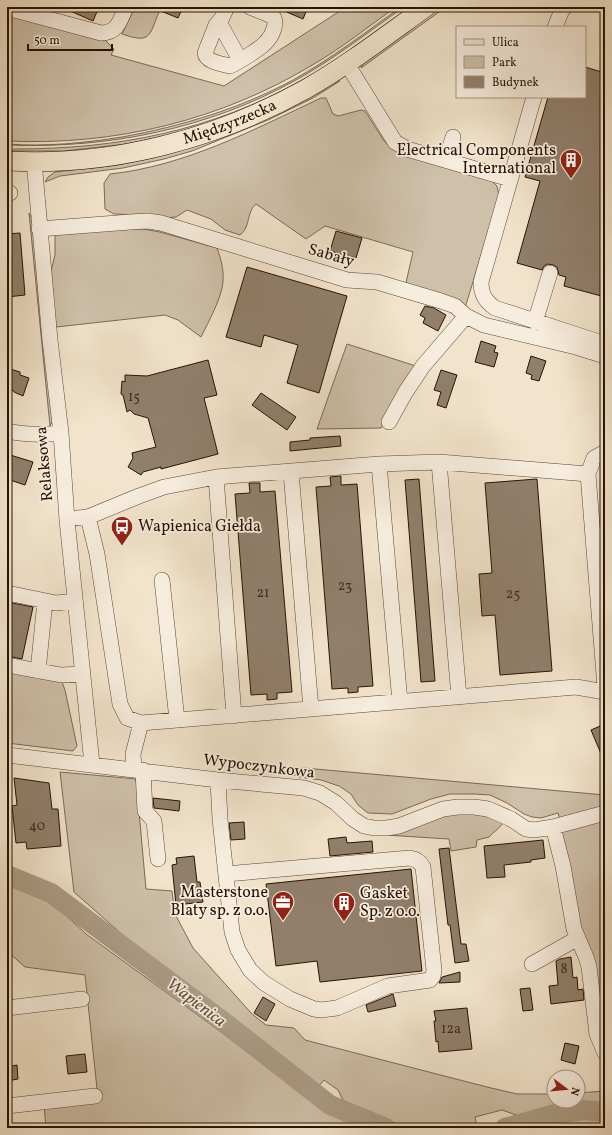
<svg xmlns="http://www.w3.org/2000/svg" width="612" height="1135" font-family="Vollkorn,serif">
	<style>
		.green { fill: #cfc0aa; stroke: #7b6958 }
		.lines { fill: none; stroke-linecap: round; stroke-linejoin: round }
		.river { stroke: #ad9d88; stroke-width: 20 }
		.building { fill: #917f6c; stroke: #271205 }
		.minor-casing { stroke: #5a4637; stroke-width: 16 }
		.major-casing { stroke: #271205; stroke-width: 20 }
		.minor { stroke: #f7edde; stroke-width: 15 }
		.major { stroke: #f2e4cc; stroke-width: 19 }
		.labels { text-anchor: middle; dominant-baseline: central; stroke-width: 3.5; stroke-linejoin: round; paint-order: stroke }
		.number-label { font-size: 14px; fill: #422d1f }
		.street-label { font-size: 16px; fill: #271205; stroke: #f7edde }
		.poi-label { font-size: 16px; fill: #271205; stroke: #f7edde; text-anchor: end }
		.water-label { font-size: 17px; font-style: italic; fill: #635140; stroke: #f7edde }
	</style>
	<rect width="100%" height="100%" fill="#f2e4cc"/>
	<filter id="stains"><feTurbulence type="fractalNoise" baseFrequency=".005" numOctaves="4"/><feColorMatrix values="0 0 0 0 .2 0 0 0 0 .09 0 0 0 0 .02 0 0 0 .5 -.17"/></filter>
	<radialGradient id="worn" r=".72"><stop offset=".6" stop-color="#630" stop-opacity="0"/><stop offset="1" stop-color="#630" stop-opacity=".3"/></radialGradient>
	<path class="green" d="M135,7H152L159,12C149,36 151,44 122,34Z
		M346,7H396C369,26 343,47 314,64C222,120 115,146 7,141V13L104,39L114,49L111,55L224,86Z
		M401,7H404C368,32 334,59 296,80C208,129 107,149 7,145V144C45,147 84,143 122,137C182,126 239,109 293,80C331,59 366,32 401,7Z
		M410,7H414L306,81L235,115L174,134L126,144L64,151H12L14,149C118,149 211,131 302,80C340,59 374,32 410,7Z
		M438,7H446L361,68L363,62L366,59Z
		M336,80L340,81L313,98L268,120L192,151L164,159L123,168L60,176L45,182L48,177L55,172L118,165L152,158L179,150Z
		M321,98H326L333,114L338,116L361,110L365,111L384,141L392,149L491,180L497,186L499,196L465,308L405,287L413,252L325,226L306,239L256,204C246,212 251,227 240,235L225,230L211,219L187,210L176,217L163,218L144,215L114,214L105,209L104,183L110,174C185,166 253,130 321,98Z
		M29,213L32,219L53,420L50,426Z
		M121,229H143L160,232L217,248C221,259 224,270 223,282C222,297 208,323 201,337L178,320L165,315L56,327L50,275L55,255V237L56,234Z
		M347,344L416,366L381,428L317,429Z
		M7,671L62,682L65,690L77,746L73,751L7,743Z
		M293,767L605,795V806L560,821L558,813L541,818L532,817L524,814L507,803L490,795L474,794H450L431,799L392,814L368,813L358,805L351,794L339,786L321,780L299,777L294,775Z
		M60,772L136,779L146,889L172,891L175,914L193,948L252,1014L266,1025L294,1028L305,1040L487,1087L517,1094H554V1101H578V1093L605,1091V1107L587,1105L516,1115L502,1110L475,1117L477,1126L469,1128H409L362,1111L343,1100L338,1090L324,1080L318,1087L224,1014L167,974L74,892Z
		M476,811L503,823C499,829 493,832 489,837L477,840L476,847L451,851L449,839L385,835L443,813Z
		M605,819V1044L599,1014L604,1009L602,999L597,998L579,933L561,832Z
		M7,880L47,898L86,934L221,1032L320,1108L368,1128H46L44,1105L98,1098L85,975L25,967L7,951Z
		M577,1116L605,1118V1128H523L525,1126Z"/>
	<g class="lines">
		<path class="river" d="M7,875L51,893L224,1022L330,1105L386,1128
			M505,1128L555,1114L583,1110L605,1112"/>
	</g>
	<path class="building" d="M61,7H99L93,21Z
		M151,7H183L178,18Z
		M275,7H308L303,19Z
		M585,67L605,73V297L564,286L566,277L559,275L557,267L553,265L548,264L544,266L542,270L517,263L540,181L525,177L548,97H585Z
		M336,231L362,238L356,258L330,251Z
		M20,233L25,295L7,297V234Z
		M247,267L347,296L319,393L287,383L298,345L264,335L261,347L226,337Z
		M425,306L434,308L446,315L438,331L423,323L425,318L420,315Z
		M481,341L496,346L494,352L498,353L494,367L475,362Z
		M531,356L546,361L539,381L531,379L532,375L526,373Z
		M208,360L217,395L204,398L218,454L161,469V467L143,472L141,475L128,467L133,458L132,453L156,447L148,418L134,414L130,410L127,412L123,395L121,394L122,381L125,382V375L147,376Z
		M7,368L20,372V375L29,378L23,396L14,392V391L7,388Z
		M441,370L457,375L446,408L437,405L441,392L434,390Z
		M261,393L296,417L287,430L252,405Z
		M340,436L341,446L290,451V442L310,440V438Z
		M7,454L33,462L25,485L7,479Z
		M341,476V485L357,484L373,686L358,687V692L348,693V688L332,689L316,487L331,486L330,477Z
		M419,479L435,681L421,682L405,480Z
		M537,479L552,671L500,675L495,615L482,616L479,574L492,573L485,483Z
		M249,483H260V492L275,491L292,692L277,693V699L267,700V694L251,695L235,494L250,493Z
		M7,602L33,607L22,659L7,656Z
		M605,724V763L591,730Z
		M14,778L49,783L52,809H58L61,846L27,849L26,842L16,843L12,806L17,805Z
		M153,798L180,801L179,811L154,808Z
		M244,822L245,839L231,840L229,823Z
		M346,837L347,843L372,841L373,852L330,856L328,839Z
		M543,840L545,858L531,860V862L504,865L505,877L487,878L484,846Z
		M449,848L461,944H466L469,961L455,963L450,925H448L439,849Z
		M194,856L197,882H200L203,902L176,905L172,865L177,864L176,858Z
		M411,869L422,971L320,982L317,961L276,966L266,884Z
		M571,957L573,978L577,977L578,990L583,989L584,1000L551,1004L549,986L558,985L556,961L560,959Z
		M460,972V982L439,983L442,977Z
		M530,988L533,1010L523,1011L520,989Z
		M393,994L396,1006L368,1012L366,1005Z
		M263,997L275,1004L266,1021L254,1013Z
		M467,1008L472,1049L439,1052L438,1041L436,1042L434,1021H436L434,1011Z
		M565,1043L579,1046L575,1064L561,1060Z
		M85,1054L87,1072L68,1074L66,1056Z
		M17,1065L18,1079L7,1081V1067Z"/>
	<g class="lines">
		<g class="minor-casing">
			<path id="minor" d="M227,7L222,18L216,25L205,53C206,62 222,64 230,66C237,63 263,47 267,41C272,36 277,24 274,18L272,16L250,7
				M7,8L101,33C118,33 120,20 126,7
				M219,22L240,60
				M555,27L562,10L565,7
				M347,64L395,142L407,149L510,179
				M534,97L481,282C481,294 485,301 495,308L605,344
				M446,160L453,137
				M34,161L50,340L61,433L67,520L92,764
				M7,193H10
				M39,229L130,222L148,221L161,223L347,280L377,282L441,301L455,306L466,316L484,325L576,347L605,356
				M535,322L550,273
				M389,422L405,393L423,366L466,316
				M7,431C25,435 42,435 61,433
				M605,452L594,458L588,474L605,687
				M439,462L459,697
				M379,464L400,702
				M291,472L311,709
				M216,477L234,716
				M88,517L97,554L120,704L127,718L141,723L576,687L605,692
				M78,518L88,517L139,496L164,487L216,477L379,464L439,462L588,474
				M162,580L177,720
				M7,593L56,603L75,601
				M7,665L61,675L83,674
				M38,671L45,601
				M7,755L218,780L304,788L320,793L336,803L353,819L364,826L374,828H387L399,826L443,809L458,807H474L488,809L511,819L526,829L534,830L553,827L605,813
				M134,770L133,754L141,723
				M143,770L145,811L154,821L158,859
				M218,780L220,819L232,932L238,950L250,970L264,983L290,999L314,1009L321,1010L337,1008L388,986L430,980L433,976L434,970L423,867C420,861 416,859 410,858L226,874
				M553,827L563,866L574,929L586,957L589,967L597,1034L605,1053
				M532,964L578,938
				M7,1008L82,999
				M7,1106L95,1096"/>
		</g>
		<g class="major-casing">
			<g id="major">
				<path id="s1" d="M7,161C111,167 216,139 306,89C348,65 387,35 426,7"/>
			</g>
		</g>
		<use href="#minor" class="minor"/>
		<use href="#major" class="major"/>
	</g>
	<defs>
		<g id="building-pin" transform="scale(1.15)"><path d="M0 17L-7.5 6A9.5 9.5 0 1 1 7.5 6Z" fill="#8f2418" stroke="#f7edde"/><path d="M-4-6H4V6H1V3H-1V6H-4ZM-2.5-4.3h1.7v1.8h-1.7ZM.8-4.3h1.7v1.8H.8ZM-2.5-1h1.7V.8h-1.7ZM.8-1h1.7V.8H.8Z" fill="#fff"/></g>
		<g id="bus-pin" transform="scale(1.15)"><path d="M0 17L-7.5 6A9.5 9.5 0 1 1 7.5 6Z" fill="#8f2418" stroke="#f7edde"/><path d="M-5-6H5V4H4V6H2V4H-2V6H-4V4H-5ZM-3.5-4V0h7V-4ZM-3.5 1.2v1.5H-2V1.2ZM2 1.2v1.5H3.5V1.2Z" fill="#fff"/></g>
		<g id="office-pin" transform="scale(1.15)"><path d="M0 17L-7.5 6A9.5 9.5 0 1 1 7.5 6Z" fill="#8f2418" stroke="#f7edde"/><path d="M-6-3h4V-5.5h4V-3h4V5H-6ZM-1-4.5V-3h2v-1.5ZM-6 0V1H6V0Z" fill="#fff"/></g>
	</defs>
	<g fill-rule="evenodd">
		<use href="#building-pin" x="571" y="160"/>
		<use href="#bus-pin" x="122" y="527"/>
		<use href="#office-pin" x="283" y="902"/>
		<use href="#building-pin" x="344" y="903"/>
	</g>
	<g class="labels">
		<g class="number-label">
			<text x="134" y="397">15</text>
			<text x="345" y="586">23</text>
			<text x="263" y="593">21</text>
			<text x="513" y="594">25</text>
			<text x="37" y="826">40</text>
			<text x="564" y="969">8</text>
			<text x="451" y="1029">12a</text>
		</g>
		<g class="street-label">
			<text stroke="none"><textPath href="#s1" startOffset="228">Międzyrzecka</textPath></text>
			<text transform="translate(331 256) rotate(16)">Sabały</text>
			<text transform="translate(45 464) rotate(-95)">Relaksowa</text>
			<text transform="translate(259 767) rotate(7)">Wypoczynkowa</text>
		</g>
		<g class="poi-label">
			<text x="556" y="151">Electrical Components<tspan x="556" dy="18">International</tspan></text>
			<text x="138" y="527" text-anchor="start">Wapienica Giełda</text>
			<text x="268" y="893">Masterstone<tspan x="268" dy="18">Blaty sp. z o.o.</tspan></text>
			<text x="360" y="894" text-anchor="start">Gasket<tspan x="360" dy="18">Sp. z o.o.</tspan></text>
		</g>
		<g class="water-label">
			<text transform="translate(196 1003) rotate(37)">Wapienica</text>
		</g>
	</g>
	<rect width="612" height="1135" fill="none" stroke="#f2e4cc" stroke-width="24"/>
	<rect x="8" y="8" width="596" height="1119" fill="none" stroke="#271205" stroke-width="2"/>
	<rect x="12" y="12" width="588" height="1111" fill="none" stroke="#271205"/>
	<rect x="456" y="26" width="130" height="72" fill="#f7edde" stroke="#a49587"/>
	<rect x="464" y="39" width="20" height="6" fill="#f2e4cc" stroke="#a49587"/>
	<text x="492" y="46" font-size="12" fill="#271205">Ulica</text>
	<rect x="464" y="56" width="20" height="12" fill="#cfc0aa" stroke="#a49587"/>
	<text x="492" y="66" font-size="12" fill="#271205">Park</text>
	<rect x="464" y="76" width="20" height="12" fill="#917f6c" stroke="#a49587"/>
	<text x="492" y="86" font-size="12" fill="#271205">Budynek</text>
	<g transform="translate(566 1089) rotate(106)"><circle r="19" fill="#f7edde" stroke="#a49587"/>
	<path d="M0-3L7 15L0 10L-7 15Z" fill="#8f2418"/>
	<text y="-6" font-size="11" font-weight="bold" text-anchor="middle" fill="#271205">N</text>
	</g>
	<path d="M28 44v6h84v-6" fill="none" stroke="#271205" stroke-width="2"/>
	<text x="34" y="44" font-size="12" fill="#271205" stroke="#f7edde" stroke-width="3" paint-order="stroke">50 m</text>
	<rect width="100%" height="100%" filter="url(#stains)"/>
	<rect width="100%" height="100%" fill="url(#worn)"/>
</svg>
